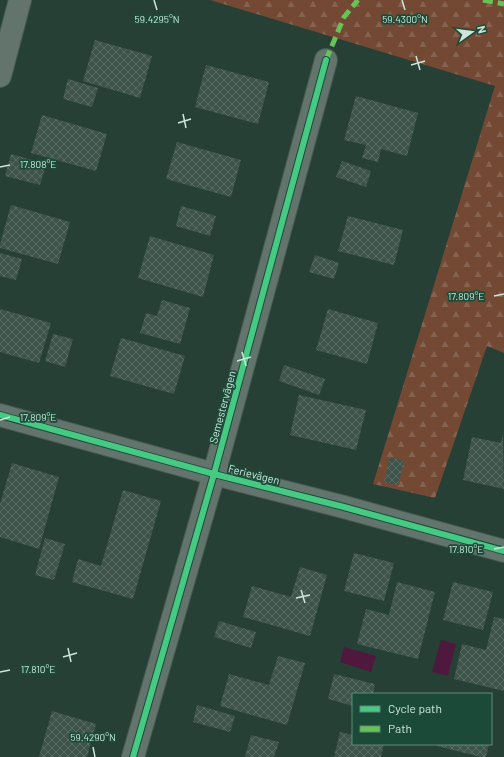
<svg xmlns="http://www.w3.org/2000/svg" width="504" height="757" font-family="Barlow,sans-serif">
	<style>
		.forest { fill: url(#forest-firs) }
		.water { fill: #4e193d }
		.building { fill: url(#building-cross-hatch) }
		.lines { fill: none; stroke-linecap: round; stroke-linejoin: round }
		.minor-casing { stroke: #475c53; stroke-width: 24 }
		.minor { stroke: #62746c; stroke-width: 22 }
		.quiet { stroke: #66c356; stroke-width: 5; stroke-dasharray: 10 5; stroke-linecap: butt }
		.cycleway-casing { stroke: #1b4b38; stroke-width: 8 }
		.cycleway { stroke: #46c982; stroke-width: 6 }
		.ticks { fill: none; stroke: #cde6da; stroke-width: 1.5 }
		.labels { text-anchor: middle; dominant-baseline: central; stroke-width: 3.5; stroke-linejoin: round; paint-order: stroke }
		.street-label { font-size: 11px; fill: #cde6da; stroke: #1b4b38 }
		.ticks-label { font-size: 10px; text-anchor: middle; fill: #cde6da; stroke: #1b4b38; stroke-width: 3.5; stroke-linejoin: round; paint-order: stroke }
	</style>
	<defs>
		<pattern id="forest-firs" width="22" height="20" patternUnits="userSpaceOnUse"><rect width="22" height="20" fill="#734934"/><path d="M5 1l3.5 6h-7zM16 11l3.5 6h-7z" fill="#866351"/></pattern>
		<pattern id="building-cross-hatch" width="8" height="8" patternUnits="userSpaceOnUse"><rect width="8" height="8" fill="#3e544b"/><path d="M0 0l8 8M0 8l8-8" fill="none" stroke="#596d64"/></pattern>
	</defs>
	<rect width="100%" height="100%" fill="#264036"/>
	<path class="forest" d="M210,0H504V353L487,346L435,498L373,484L495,86Z"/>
	<path class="water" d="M441,640L456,644L448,676L432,672Z
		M344,647L376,656L371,672L340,662Z"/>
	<path class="building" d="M95,40L152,56L140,98L83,81Z
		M206,65L269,82L258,124L195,107Z
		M68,79L98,88L92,107L63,99Z
		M356,96L418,113L407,156L381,149L378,162L362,158L366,145L344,140Z
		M42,115L107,134L96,171L31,153Z
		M177,142L241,160L231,197L166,179Z
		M11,154L46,164L40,185L5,176Z
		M342,161L371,171L366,187L336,177Z
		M11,205L70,222L58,264L0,248V244Z
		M181,206L216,216L210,236L176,226Z
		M348,216L403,230L394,265L338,251Z
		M150,236L214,255L203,297L138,278Z
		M0,253L22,259L16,280L0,276Z
		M315,255L339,263L334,279L309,272Z
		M162,300L190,308L180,344L140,333L146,313L157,316Z
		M0,309L51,323L39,363L0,352Z
		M328,309L378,323L367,364L316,350Z
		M53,334L73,339L65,367L45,361Z
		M121,338L185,356L174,394L110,376Z
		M284,365L325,379L319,395L279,381Z
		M299,395L366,410L356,450L290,435Z
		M503,434L504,489L463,480L472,437L501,443Z
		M390,457L404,461L398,485L384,482Z
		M12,463L59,477L39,549L0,537V504Z
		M123,490L161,501L133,599L72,582L78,559L101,566Z
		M45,538L65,544L54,580L35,575Z
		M354,553L394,563L384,601L344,591Z
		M300,567L327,575L310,636L243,617L252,586L291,597Z
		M397,582L435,592L418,659L357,644L366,609L389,615Z
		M453,582L493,592L483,630L443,620Z
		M494,617L504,619V691L454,679L462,644L486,650Z
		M219,621L256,632L251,648L214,637Z
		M278,656L305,663L287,725L220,706L229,674L269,685Z
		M334,674L375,684L373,694H353V706L328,699Z
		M197,705L235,716L230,732L193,722Z
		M52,711L96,724L87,757H39Z
		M340,732L353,735V744H384L381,757H334Z
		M251,735L279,742L274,757H245Z
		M437,744H489L486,757H481L437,746Z"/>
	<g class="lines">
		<g class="minor-casing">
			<path id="minor" d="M0,76L20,0
				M0,415L214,474L344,507L504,551
				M133,757L214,474L326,60"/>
		</g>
		<use href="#minor" class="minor"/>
		<path class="quiet" d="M483,0L504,4
			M326,60L344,17L358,0"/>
		<g class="cycleway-casing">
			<path id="cycleway" d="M0,415L214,474L344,507L504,551
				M133,757L214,474L326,60"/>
		</g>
		<use href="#cycleway" class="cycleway"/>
	</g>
	<path class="ticks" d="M154,0L157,10M402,0L405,10M416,56L420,70M411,65L425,61M183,114L186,128M178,123L191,119M0,167L10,165M494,296L504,294M242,352L246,366M237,361L251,357M0,420L10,417M494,549L504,547M301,590L305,603M296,598L310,595M68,648L71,662M63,657L77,653M0,672L10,670M93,747L95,757"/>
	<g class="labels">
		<g class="street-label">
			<text transform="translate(222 407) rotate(-75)">Semestervägen</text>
			<text transform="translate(254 474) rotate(14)">Ferievägen</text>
		</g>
	</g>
	<g class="ticks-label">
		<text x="157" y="23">59.4295°N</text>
		<text x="405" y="23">59.4300°N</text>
		<text x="38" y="168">17.808°E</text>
		<text x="466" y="300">17.809°E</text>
		<text x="38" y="421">17.809°E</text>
		<text x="466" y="553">17.810°E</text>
		<text x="38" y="673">17.810°E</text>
		<text x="93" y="741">59.4290°N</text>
	</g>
	<rect x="352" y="693" width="140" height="52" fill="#1b4b38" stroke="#628979"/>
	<rect x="360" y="706" width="20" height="6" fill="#46c982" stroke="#628979"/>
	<text x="388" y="713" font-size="12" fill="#cde6da">Cycle path</text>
	<rect x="360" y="726" width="20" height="6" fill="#66c356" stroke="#628979"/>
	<text x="388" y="733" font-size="12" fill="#cde6da">Path</text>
	<g transform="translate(472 32) rotate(76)" stroke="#1b4b38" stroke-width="3" paint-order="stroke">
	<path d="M0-3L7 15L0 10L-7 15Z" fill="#cde6da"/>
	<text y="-6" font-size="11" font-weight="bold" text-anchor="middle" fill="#cde6da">N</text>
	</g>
</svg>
